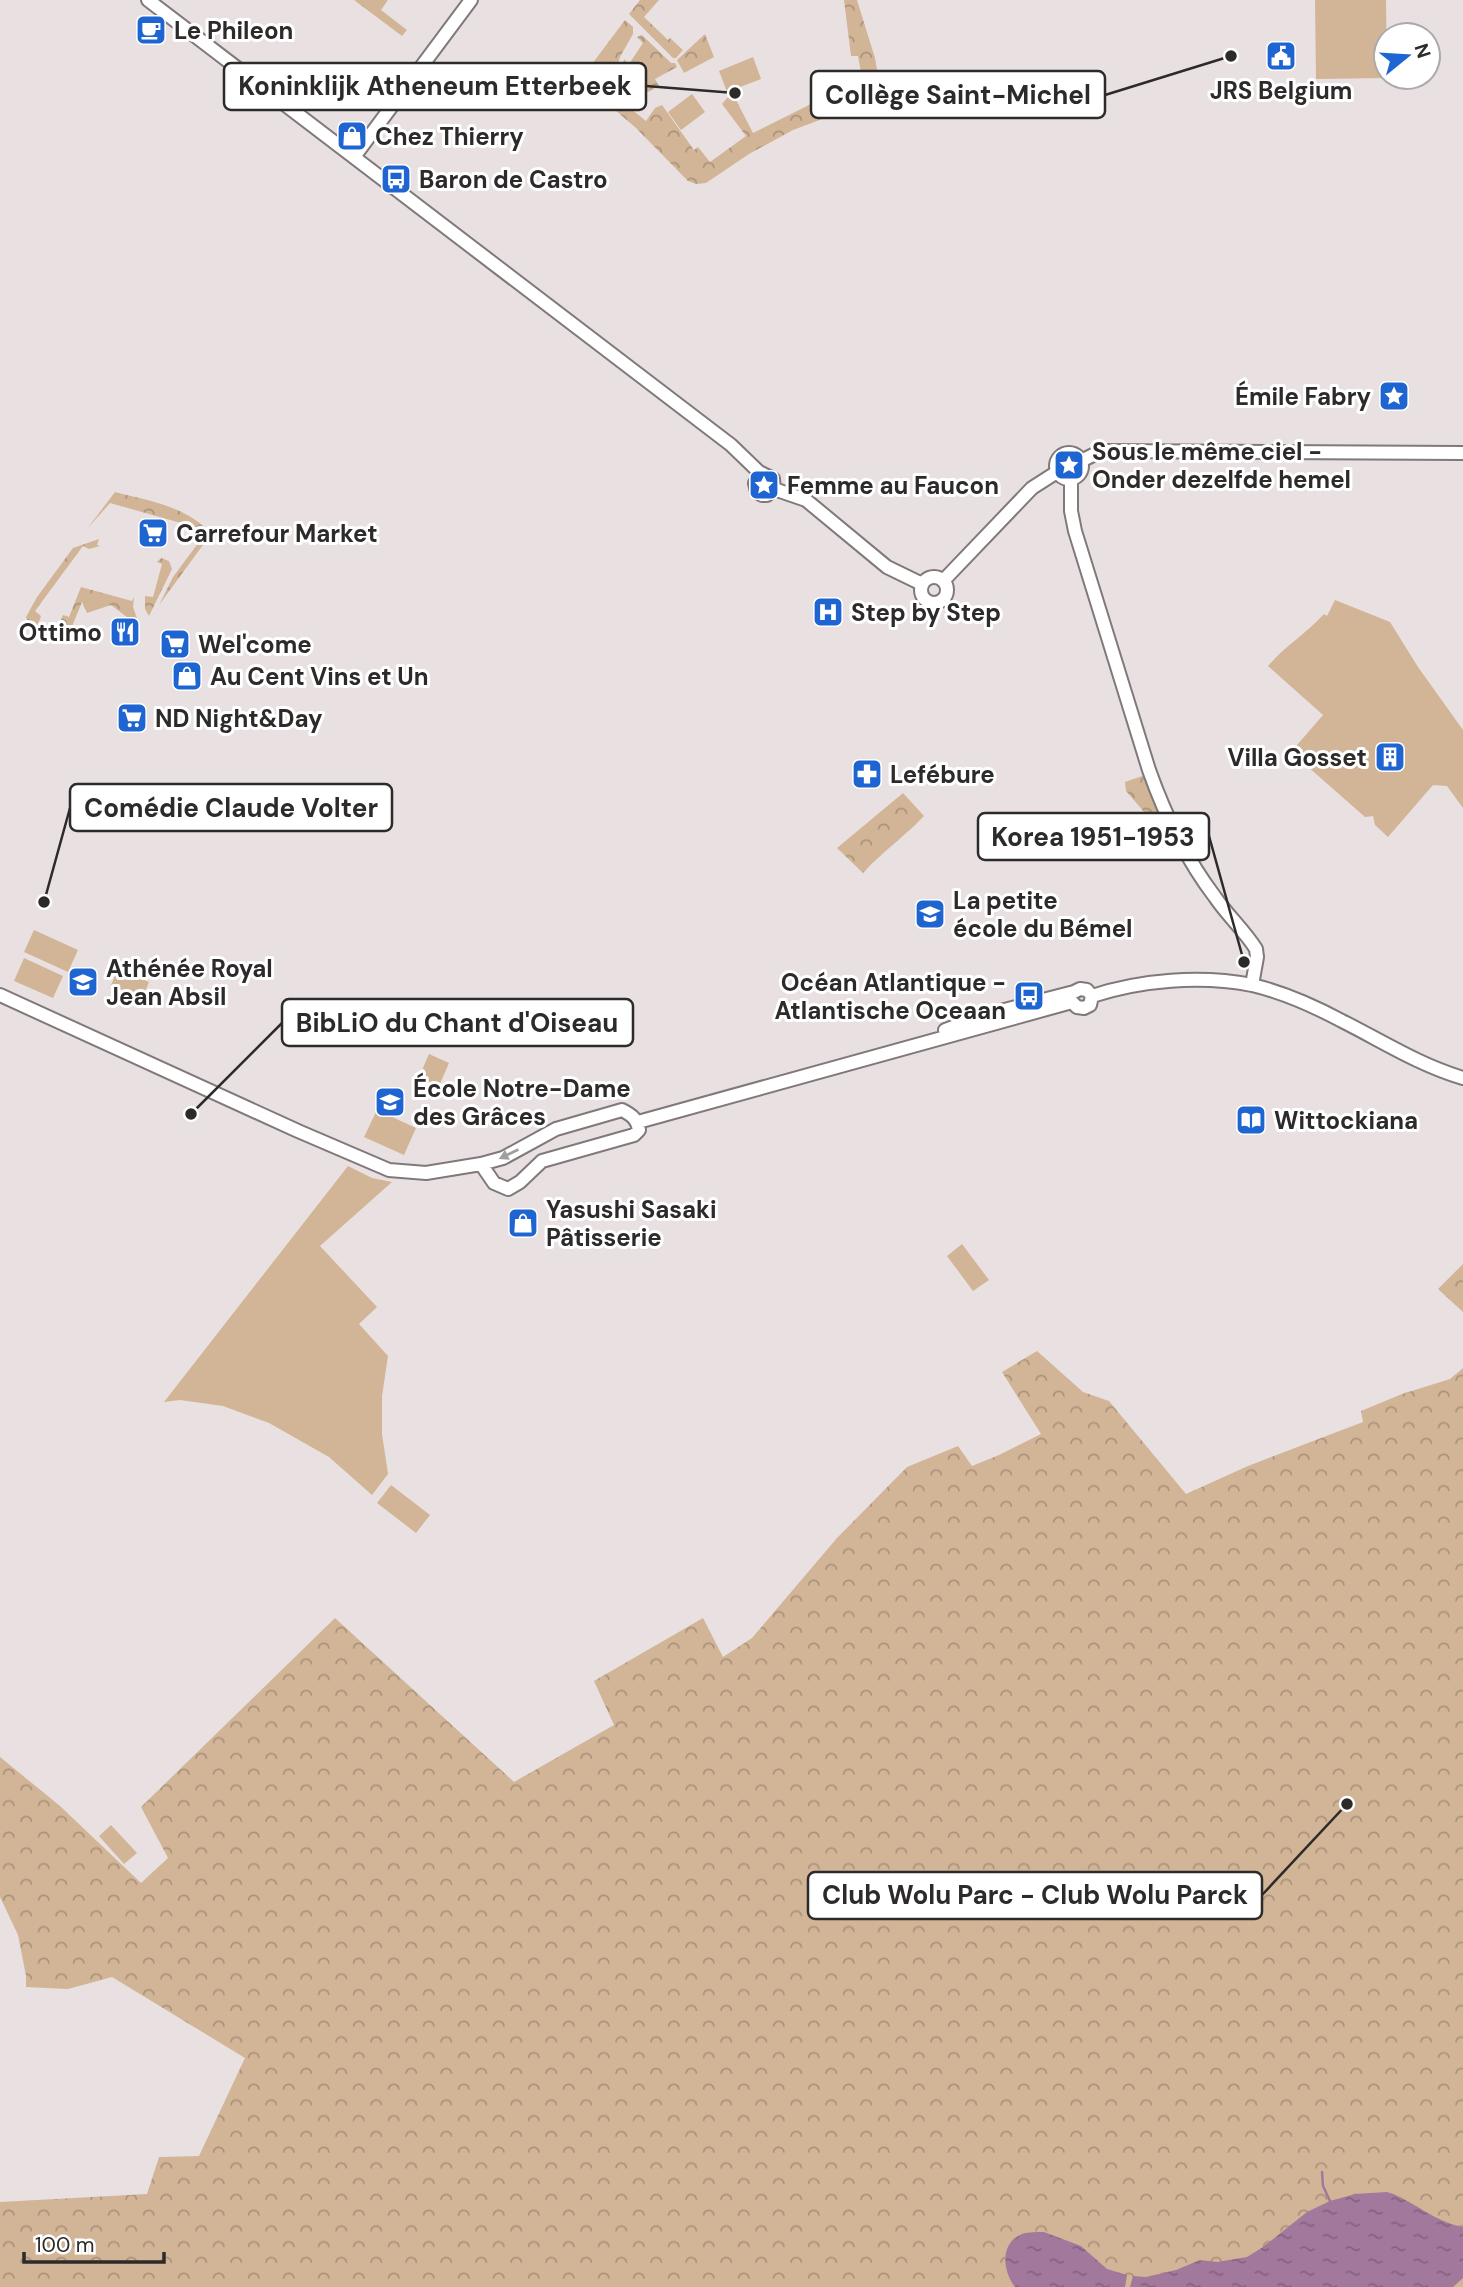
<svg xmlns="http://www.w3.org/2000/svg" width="1463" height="2287" font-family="'DM Sans',sans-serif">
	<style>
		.green { fill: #d2b496 }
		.park { fill: url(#park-crowns) }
		.water { fill: url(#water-ripples) }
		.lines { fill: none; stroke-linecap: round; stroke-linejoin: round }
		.stream { stroke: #a2789d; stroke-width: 2.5 }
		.tertiary-casing { stroke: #807979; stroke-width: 16 }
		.tertiary { stroke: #fff; stroke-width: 12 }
		.oneway { fill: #a09f9f }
		.labels { text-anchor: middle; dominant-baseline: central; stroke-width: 6; stroke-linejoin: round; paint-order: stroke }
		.poi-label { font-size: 24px; font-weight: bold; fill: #2d2a2a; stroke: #fff; text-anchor: start }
		.leader { fill: none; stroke: #2d2a2a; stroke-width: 2.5 }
		.callout-dot { fill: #2d2a2a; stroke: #fff; stroke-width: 2.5 }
		.callout { fill: #fff; stroke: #2d2a2a; stroke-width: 2.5 }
		.callout-label { font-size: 26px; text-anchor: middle; font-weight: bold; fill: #2d2a2a }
	</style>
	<defs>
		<pattern id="park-crowns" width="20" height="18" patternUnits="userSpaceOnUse" patternTransform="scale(1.75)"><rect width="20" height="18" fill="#d2b496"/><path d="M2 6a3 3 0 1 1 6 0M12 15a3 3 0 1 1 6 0" fill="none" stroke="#ab937b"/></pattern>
		<pattern id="water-ripples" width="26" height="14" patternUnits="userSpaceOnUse" patternTransform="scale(1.75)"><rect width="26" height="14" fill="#a2789d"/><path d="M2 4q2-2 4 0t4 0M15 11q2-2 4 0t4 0" fill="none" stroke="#846380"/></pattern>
	</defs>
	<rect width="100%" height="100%" fill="#e9e1e1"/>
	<path class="green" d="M1315,0H1386L1387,78L1316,79Z
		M753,57L761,79L727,92L719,71Z
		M692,94L705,112L681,130L668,112Z
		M1335,600L1390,622L1418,667L1463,730V808L1447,786L1433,785L1388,837L1375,825L1373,816L1365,817L1307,766L1302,759H1299L1291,752L1323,715L1268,666C1285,646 1307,633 1324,614L1327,616Z
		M34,930L78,950L68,972L24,952Z
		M24,958L63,976L53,998L14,981Z
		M118,969L149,982L142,999L111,985Z
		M429,1054L449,1063L436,1093L416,1084Z
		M377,1110L416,1128L404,1155L364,1137Z
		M348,1166L372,1178L392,1182L320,1246L377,1307L359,1324L388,1356L382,1396V1434L388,1474L372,1495L329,1457L269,1423L223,1406L180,1400L164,1402Z
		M962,1244L989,1280L973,1291L947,1256Z
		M391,1485L430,1515L416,1533L377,1503Z
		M111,1825L137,1853L124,1864L99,1836Z"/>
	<path class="park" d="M354,0H388L381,10L407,30L402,36Z
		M640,0H659L644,17L668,40L670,38L683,50L676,58H673L629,14Z
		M844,0H857L875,58L878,76L877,89L870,101L793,130L749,154L706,183L696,184L688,181L636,128L580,80L625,20L633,27V34L620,57L610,92L646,121L655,108L662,105L694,150L698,147L710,162L746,136L722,104L727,98L732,96L734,101L736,100L753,133L813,103L811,96L846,84L847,92L862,90V78L858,56H851Z
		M705,34L714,57L684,73L677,60Z
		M642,35L671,63H675L677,67L655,79L659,86L648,92L640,90L624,78L622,68L624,59L629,64L643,43L637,37Z
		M115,492C149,501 187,506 211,534L159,605L173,577L199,542L197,540L202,532L195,527L110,503L87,529Z
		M99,539L97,545L100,546L89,549L83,546L35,611L41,616L39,622L45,625L42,631L30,626L26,617L37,597L73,548Z
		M161,558L169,561L172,569L149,616L145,609V596L153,597L162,564L157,562Z
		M81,587L132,601L134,597L133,607L140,627L111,605L87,613L82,602L66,641L54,636L63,615L69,617Z
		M1145,775L1175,841L1170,842L1126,791L1125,782Z
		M903,793L924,816C905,836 882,852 863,873L837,848Z
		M1463,1264V1312L1438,1289Z
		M1037,1351L1083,1392L1109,1401L1186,1494L1248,1466L1363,1422L1361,1411L1402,1394L1450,1379L1463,1368V2287H0V2202L147,2194L159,2157L199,2156L245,2058L112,1977L68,1989L26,1987V1976L18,1935L0,1897V1757L60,1806L141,1883L168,1858L141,1807L335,1618L514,1782L614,1725L594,1681L703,1618L723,1657L752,1638L837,1538L907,1467L958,1446L972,1466L999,1455L1041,1434L1002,1372Z"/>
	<path class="water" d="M1387,2192C1415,2201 1432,2221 1463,2227V2278L1453,2287H1130L1133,2276L1146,2277L1176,2270L1200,2260L1217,2262L1247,2257L1263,2247L1307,2212L1330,2201L1355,2194Z
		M1044,2232L1081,2246L1107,2269L1127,2275L1125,2287H1015C1003,2272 999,2243 1022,2234C1028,2232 1038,2232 1044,2232Z"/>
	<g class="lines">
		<path class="stream" d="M1322,2172L1323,2186L1330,2201"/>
		<g class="tertiary-casing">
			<path id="tertiary" d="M148,0L731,445L759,472L773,479L774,489
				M354,157L471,0
				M1056 466a13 13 0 1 1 26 0a13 13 0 1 1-26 0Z
				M1081,461L1101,451L1463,453
				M764,476L758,478L755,483L757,492L762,495H767L774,489
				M1071,479V511L1075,531L1149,770C1165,815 1186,859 1215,897C1227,915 1244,930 1256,949L1257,957L1252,985
				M774,489L806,500L887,567L922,584
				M921 590a13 13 0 1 1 26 0a13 13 0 1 1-26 0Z
				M943,581L1032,488L1057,472
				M0,995L298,1131L389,1170L426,1173L481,1164L503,1158L556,1129L622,1110C632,1115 637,1119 639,1130L634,1135L542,1161L520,1182L508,1189L494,1183L481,1164
				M1092,996C1141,980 1200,975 1252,985C1282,992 1314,1006 1342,1021C1382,1041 1419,1065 1463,1078
				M1072,1002L1077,1007L1084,1008L1090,1005L1092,996
				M945,1030L985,1015L1074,992L1080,989L1087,990L1092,996
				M638,1122L1072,1002"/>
		</g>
		<use href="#tertiary" class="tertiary"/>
	</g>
	<defs><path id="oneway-solid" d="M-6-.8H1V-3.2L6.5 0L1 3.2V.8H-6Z" transform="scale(1.75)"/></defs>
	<use class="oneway" href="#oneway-solid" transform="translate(509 1154) rotate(154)"/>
	<defs>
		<g id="cafe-square" transform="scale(1.575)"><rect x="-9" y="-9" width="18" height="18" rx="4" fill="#1f65d1" stroke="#fff"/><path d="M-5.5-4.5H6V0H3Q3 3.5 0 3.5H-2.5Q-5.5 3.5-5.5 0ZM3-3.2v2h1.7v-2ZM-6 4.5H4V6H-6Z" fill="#fff"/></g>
		<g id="civic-square" transform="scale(1.575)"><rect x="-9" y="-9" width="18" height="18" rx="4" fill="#1f65d1" stroke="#fff"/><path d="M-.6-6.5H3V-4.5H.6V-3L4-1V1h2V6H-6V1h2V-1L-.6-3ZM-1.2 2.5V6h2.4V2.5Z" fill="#fff"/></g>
		<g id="shop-square" transform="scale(1.575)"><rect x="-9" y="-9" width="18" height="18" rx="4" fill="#1f65d1" stroke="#fff"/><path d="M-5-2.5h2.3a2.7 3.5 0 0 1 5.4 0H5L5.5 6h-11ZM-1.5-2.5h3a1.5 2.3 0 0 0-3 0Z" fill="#fff"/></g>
		<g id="bus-square" transform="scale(1.575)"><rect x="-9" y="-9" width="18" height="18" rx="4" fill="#1f65d1" stroke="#fff"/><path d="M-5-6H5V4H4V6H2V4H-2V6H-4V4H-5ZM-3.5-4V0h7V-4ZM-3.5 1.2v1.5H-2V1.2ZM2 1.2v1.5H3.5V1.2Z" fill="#fff"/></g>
		<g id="sight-square" transform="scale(1.575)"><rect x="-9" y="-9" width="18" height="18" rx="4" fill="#1f65d1" stroke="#fff"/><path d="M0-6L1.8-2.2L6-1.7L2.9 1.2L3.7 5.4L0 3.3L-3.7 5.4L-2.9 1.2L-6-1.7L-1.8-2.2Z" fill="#fff"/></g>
		<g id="supermarket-square" transform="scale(1.575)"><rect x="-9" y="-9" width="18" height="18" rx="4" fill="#1f65d1" stroke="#fff"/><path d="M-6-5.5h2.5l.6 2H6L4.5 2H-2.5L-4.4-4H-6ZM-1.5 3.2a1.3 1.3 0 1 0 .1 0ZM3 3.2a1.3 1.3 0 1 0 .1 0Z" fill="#fff"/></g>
		<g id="hospital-square" transform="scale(1.575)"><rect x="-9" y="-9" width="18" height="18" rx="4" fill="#1f65d1" stroke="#fff"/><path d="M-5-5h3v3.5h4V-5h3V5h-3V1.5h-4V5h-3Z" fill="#fff"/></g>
		<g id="restaurant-square" transform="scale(1.575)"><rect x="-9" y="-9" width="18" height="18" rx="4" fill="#1f65d1" stroke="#fff"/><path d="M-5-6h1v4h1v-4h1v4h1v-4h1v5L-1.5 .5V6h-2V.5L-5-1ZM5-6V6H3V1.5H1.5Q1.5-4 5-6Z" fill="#fff"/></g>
		<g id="building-square" transform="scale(1.575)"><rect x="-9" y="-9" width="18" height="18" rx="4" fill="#1f65d1" stroke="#fff"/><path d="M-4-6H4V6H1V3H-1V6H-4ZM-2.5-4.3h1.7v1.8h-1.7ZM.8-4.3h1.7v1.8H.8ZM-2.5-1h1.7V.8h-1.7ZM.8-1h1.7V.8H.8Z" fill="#fff"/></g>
		<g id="pharmacy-square" transform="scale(1.575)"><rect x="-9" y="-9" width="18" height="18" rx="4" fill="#1f65d1" stroke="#fff"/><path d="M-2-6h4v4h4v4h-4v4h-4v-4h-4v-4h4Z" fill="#fff"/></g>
		<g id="school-square" transform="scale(1.575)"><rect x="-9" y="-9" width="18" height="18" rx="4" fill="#1f65d1" stroke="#fff"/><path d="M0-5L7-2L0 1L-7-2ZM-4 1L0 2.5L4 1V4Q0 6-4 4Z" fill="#fff"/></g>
		<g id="library-square" transform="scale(1.575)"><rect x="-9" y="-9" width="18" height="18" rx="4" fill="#1f65d1" stroke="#fff"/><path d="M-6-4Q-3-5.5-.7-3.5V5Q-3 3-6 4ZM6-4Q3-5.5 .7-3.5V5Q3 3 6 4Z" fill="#fff"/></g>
	</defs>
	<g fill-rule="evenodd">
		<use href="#cafe-square" x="151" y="30"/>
		<use href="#civic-square" x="1281" y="56"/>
		<use href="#shop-square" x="352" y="136"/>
		<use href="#bus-square" x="396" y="179"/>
		<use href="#sight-square" x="1394" y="396"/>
		<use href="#sight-square" x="1069" y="465"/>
		<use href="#sight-square" x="764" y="485"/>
		<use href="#supermarket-square" x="153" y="533"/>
		<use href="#hospital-square" x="828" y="612"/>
		<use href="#restaurant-square" x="125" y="632"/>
		<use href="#supermarket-square" x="175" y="644"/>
		<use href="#shop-square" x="187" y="676"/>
		<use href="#supermarket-square" x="132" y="718"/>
		<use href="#building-square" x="1390" y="757"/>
		<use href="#pharmacy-square" x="867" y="774"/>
		<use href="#school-square" x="930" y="914"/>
		<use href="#school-square" x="83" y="982"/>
		<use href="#bus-square" x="1029" y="996"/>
		<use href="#school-square" x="390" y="1102"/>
		<use href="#library-square" x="1251" y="1120"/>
		<use href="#shop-square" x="523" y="1223"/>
	</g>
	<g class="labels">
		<g class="poi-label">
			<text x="174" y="30">Le Phileon</text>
			<text x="1281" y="90" text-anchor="middle">JRS Belgium</text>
			<text x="375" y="136">Chez Thierry</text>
			<text x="419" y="179">Baron de Castro</text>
			<text x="1371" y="396" text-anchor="end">Émile Fabry</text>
			<text x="1092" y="451">Sous le même ciel -<tspan x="1092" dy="28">Onder dezelfde hemel</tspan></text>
			<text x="787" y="485">Femme au Faucon</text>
			<text x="176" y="533">Carrefour Market</text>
			<text x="851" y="612">Step by Step</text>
			<text x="102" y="632" text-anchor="end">Ottimo</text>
			<text x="198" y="644">Wel'come</text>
			<text x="210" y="676">Au Cent Vins et Un</text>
			<text x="155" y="718">ND Night&amp;Day</text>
			<text x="1367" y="757" text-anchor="end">Villa Gosset</text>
			<text x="890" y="774">Lefébure</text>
			<text x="953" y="900">La petite<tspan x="953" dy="28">école du Bémel</tspan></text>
			<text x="106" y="968">Athénée Royal<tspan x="106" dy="28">Jean Absil</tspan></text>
			<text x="1006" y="982" text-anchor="end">Océan Atlantique -<tspan x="1006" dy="28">Atlantische Oceaan</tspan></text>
			<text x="413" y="1088">École Notre-Dame<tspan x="413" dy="28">des Grâces</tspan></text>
			<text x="1274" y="1120">Wittockiana</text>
			<text x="546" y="1209">Yasushi Sasaki<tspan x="546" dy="28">Pâtisserie</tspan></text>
		</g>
	</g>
	<path class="leader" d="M735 93L646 86M1231 56L1105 95M44 902L70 808M1244 962L1209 836M191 1114L282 1023M1347 1804L1262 1895"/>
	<g class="callout-dot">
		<circle cx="735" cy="93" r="7"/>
		<circle cx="1231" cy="56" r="7"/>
		<circle cx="44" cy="902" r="7"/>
		<circle cx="1244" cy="962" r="7"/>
		<circle cx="191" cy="1114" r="7"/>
		<circle cx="1347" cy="1804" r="7"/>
	</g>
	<g class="callout">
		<rect x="224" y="63" width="422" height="47" rx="7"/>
		<rect x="811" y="71" width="294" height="47" rx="7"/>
		<rect x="70" y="784" width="322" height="47" rx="7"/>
		<rect x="978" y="813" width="231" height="47" rx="7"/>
		<rect x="282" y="999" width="351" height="47" rx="7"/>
		<rect x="808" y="1872" width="454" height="47" rx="7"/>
	</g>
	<g class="callout-label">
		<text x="435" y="95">Koninklijk Atheneum Etterbeek</text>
		<text x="958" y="104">Collège Saint-Michel</text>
		<text x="231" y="817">Comédie Claude Volter</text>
		<text x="1093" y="846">Korea 1951-1953</text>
		<text x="457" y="1032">BibLiO du Chant d'Oiseau</text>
		<text x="1035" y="1904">Club Wolu Parc - Club Wolu Parck</text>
	</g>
	<g transform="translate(1407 56) rotate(72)"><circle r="33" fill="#ffffff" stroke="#abaaaa" stroke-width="2"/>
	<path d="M0-5L12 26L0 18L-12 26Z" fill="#1f65d1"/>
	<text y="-10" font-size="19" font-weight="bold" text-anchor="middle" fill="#2d2a2a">N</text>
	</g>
	<path d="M24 2252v10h140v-10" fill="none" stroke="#2d2a2a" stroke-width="3.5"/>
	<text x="35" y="2252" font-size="21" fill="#2d2a2a" stroke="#ffffff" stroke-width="5" paint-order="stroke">100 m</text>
</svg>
